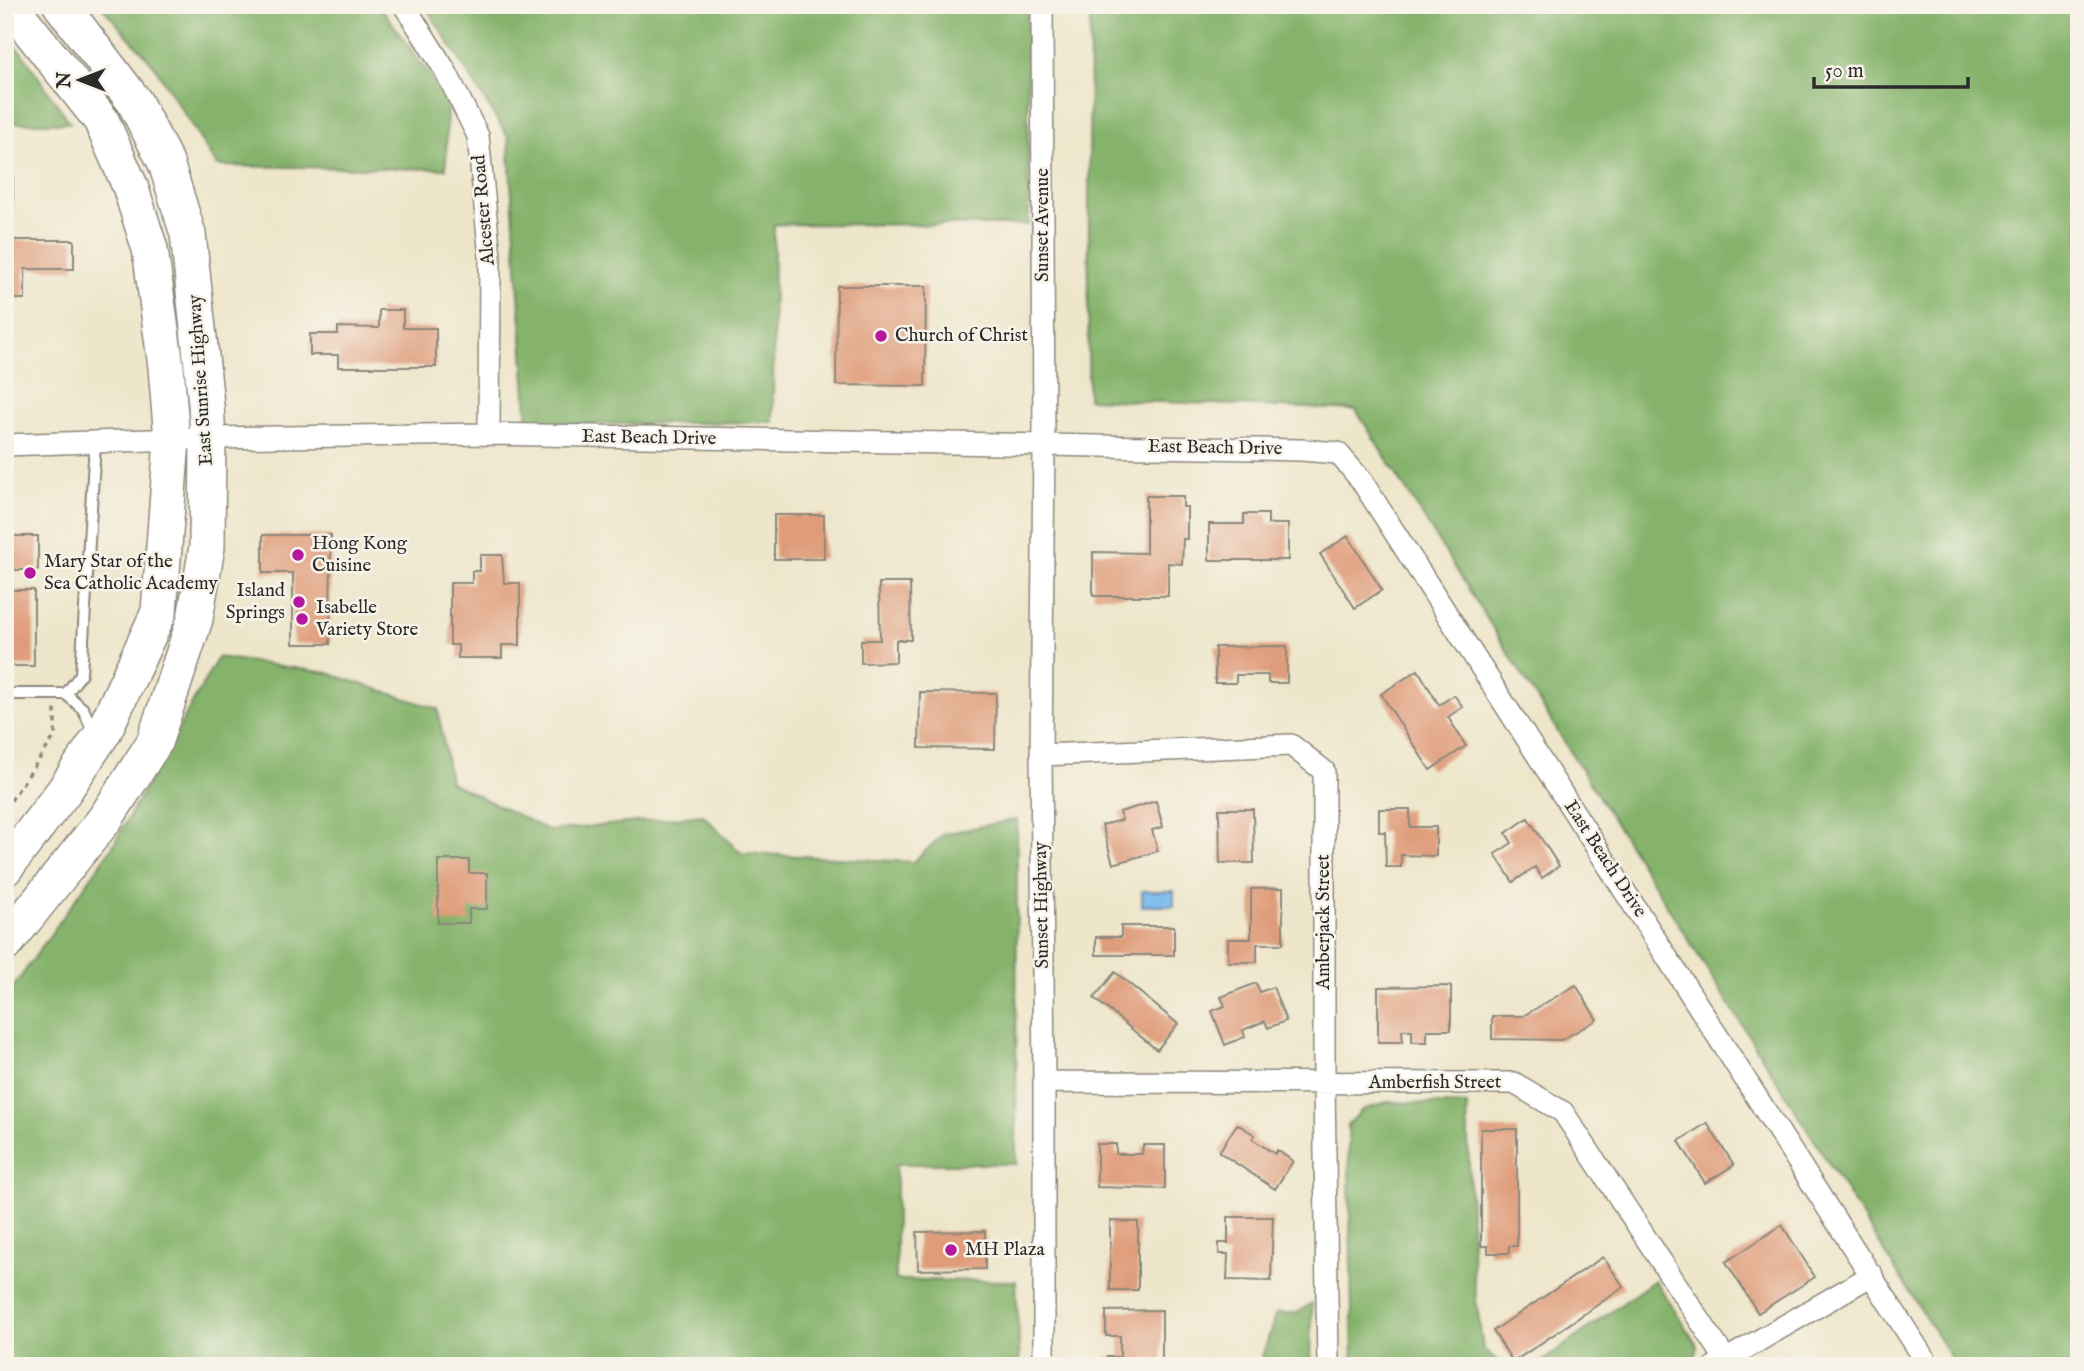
<svg xmlns="http://www.w3.org/2000/svg" width="2084" height="1371" font-family="'IM FELL English',serif">
	<style>
		.forest { fill: #85b36c; stroke: #586f4c; stroke-width: 2 }
		.water { fill: #78baed; stroke: #52728c; stroke-width: 2 }
		.building { fill: #df9c7a }
		.lines { fill: none; stroke-linecap: round; stroke-linejoin: round }
		.service-casing { stroke: #8c887b; stroke-width: 14 }
		.minor-casing { stroke: #8c887b; stroke-width: 24 }
		.primary-casing { stroke: #8c887b; stroke-width: 38 }
		.path { stroke: #8c887b; stroke-width: 3.5; stroke-dasharray: 5 5; stroke-linecap: butt }
		.service { stroke: #fff; stroke-width: 10 }
		.minor { stroke: #fff; stroke-width: 21 }
		.primary { stroke: #fff; stroke-width: 35 }
		.poi-dot { fill: #b5179e; stroke: #f7f3e8; stroke-width: 2.5 }
		.labels { text-anchor: middle; dominant-baseline: central; stroke-width: 5; stroke-linejoin: round; paint-order: stroke }
		.street-label { font-size: 19px; fill: #2b2b2b; stroke: #f7f3e8 }
		.poi-label { font-size: 19px; fill: #2b2b2b; stroke: #f7f3e8; text-anchor: start }
	</style>
	<rect width="100%" height="100%" fill="#f7f3e8"/>
	<filter id="ink" filterUnits="userSpaceOnUse"><feTurbulence type="fractalNoise" baseFrequency=".0143" numOctaves="2"/><feDisplacementMap in="SourceGraphic" scale="14" xChannelSelector="R" yChannelSelector="G"/><feConvolveMatrix kernelMatrix="1 2 1 2 8 2 1 2 1" color-interpolation-filters="sRGB"/></filter>
	<filter id="wash" filterUnits="userSpaceOnUse"><feTurbulence type="fractalNoise" baseFrequency=".00686" numOctaves="4" result="noise"/><feDisplacementMap in="SourceGraphic" scale="28" xChannelSelector="R" yChannelSelector="G"/><feGaussianBlur stdDeviation="1.57" result="paint"/><feColorMatrix in="noise" values="0 0 0 0 0 0 0 0 0 0 0 0 0 0 0 0 0 1.4 0 .05"/><feComposite in="paint" operator="in"/></filter>
	<g filter="url(#wash)">
		<rect width="100%" height="100%" fill="#eee6cb"/>
		<path class="forest" d="M100,5H379L447,99L446,169L217,166L153,64Z
			M425,5H1027L1029,225L774,224L773,422L528,425L508,137Z
			M1090,5H2079V1366H1956L1356,410L1088,399Z
			M5,37L22,53L70,123H5Z
			M218,657L328,673L438,709L450,782L550,831L703,815L741,853L913,862L944,834L1017,819L1016,1164H896V1280L1016,1281L1020,1366H5V999L111,849Z
			M1387,1102L1467,1105L1473,1278L1483,1349L1505,1366H1354L1353,1363L1348,1125L1362,1110Z
			M1655,1280L1698,1347L1693,1366H1536Z
			M1312,1303L1311,1366H1254L1260,1362L1277,1313H1297Z"/>
		<path class="water" d="M1142,891H1174V906H1142Z"/>
		<g id="blocks">
			<path class="building" d="M5,175H13V240H74V269H25V299H5Z
				M837,286H926L925,386L836,385Z
				M379,310H403V328H436V367H338V355H310V334H338V327L379,328Z
				M1146,496H1183V507H1187V539H1183L1182,564L1168,563V596H1093V552L1146,553Z
				M1244,514H1268V524H1288V560H1209V524H1244Z
				M774,515H824V559H774Z
				M263,535H331L330,644H293V573H263Z
				M5,536H38V570H11V590H34V666H5Z
				M1348,536L1382,590L1355,608L1320,554Z
				M480,555H502L504,583H520V645H502V658H458V645H450V583H472V571H480Z
				M879,583H910L911,640H896V662L861,663V640H880Z
				M1287,646V683H1268V675H1236V683H1215V647Z
				M1418,670L1439,705L1454,695L1463,707L1448,717L1466,746L1430,770L1381,694Z
				M920,692L996,693L995,749L919,748Z
				M1156,801L1163,827L1152,830L1158,851L1113,864L1102,825L1122,820L1120,812Z
				M1219,809H1253L1254,863H1220Z
				M1379,809H1410V827H1436V856L1401,855V867H1386L1385,832H1379Z
				M1528,818L1559,866L1542,878L1535,867L1513,882L1495,854L1512,843L1506,833Z
				M438,860H469V873H487V909H469V923H438Z
				M1283,888V944H1257V962H1228V939H1251V889Z
				M1121,926H1174V955H1096V937H1121Z
				M1115,972L1178,1024L1157,1050L1094,998Z
				M1256,983L1260,992L1273,987L1286,1021L1268,1028L1265,1021L1243,1030L1245,1037L1225,1045L1212,1011L1225,1006L1221,997Z
				M1576,985L1597,1020L1561,1040L1492,1039V1016H1523Z
				M1451,986V1030H1427V1042H1412V1030H1402L1403,1042H1378V987Z
				M1707,1123L1734,1165L1705,1183L1679,1141Z
				M1237,1124L1255,1135L1252,1139L1275,1154L1277,1150L1293,1161L1275,1189L1219,1152Z
				M1481,1129H1517V1246H1509V1253H1488V1246H1481Z
				M1097,1144H1116V1154H1142L1143,1145H1165V1189L1097,1187Z
				M1228,1217H1273L1271,1281L1227,1280L1228,1254H1219V1243H1228Z
				M1110,1221L1138,1222V1290H1110Z
				M1782,1225L1815,1277L1758,1313L1726,1262Z
				M985,1231V1269L918,1270L917,1232Z
				M1603,1257L1624,1287L1513,1362L1493,1331Z
				M1162,1310V1366H1107V1357H1120V1336H1106V1311Z
				M1845,1357L1851,1366H1830Z"/>
		</g>
	</g>
	<g filter="url(#ink)">
		<use href="#blocks" fill-opacity="0" stroke="#8c887b" stroke-width="2"/>
		<g class="lines">
			<g class="service-casing">
				<path id="service" d="M5,694H66L83,709L94,732
					M66,694L81,674L95,443"/>
			</g>
			<g class="minor-casing">
				<path id="minor" d="M404,5L445,70L478,136L490,257L489,434
					M1042,5L1044,445L1041,755L1044,1082V1366
					M5,445L208,438L489,434L1301,450L1338,453L1361,480L1929,1366
					M1041,755L1291,745L1324,771V1083L1328,1366
					M1044,1082L1514,1083L1563,1112L1726,1360
					M1715,1366L1872,1275"/>
			</g>
			<g class="primary-casing">
				<path id="primary" d="M5,868L64,791L104,731L159,612L172,440L166,367L150,249L130,186L101,120L10,5
					M5,944L105,819L154,743L195,619L207,547L208,438L206,404L188,234L166,163L134,101L61,5"/>
			</g>
			<path class="path" d="M5,809L55,736V708"/>
			<use href="#service" class="service"/>
			<use href="#minor" class="minor"/>
			<use href="#primary" class="primary"/>
		</g>
	</g>
	<g class="poi-dot">
		<circle cx="881" cy="336" r="7"/>
		<circle cx="298" cy="555" r="7"/>
		<circle cx="30" cy="573" r="7"/>
		<circle cx="299" cy="602" r="7"/>
		<circle cx="302" cy="619" r="7"/>
		<circle cx="951" cy="1250" r="7"/>
	</g>
	<g class="labels">
		<g class="street-label">
			<text transform="translate(484 210) rotate(-95)">Alcester Road</text>
			<text transform="translate(1043 225) rotate(-90)">Sunset Avenue</text>
			<text transform="translate(201 380) rotate(-94)">East Sunrise Highway</text>
			<text transform="translate(649 438) rotate(1)">East Beach Drive</text>
			<text transform="translate(1215 448) rotate(1)">East Beach Drive</text>
			<text transform="translate(1605 859) rotate(57)">East Beach Drive</text>
			<text transform="translate(1042 905) rotate(-91)">Sunset Highway</text>
			<text transform="translate(1324 922) rotate(-90)">Amberjack Street</text>
			<text x="1435" y="1083">Amberfish Street</text>
		</g>
		<g class="poi-label">
			<text x="895" y="336">Church of Christ</text>
			<text x="312" y="544">Hong Kong<tspan x="312" dy="22">Cuisine</tspan></text>
			<text x="44" y="562">Mary Star of the<tspan x="44" dy="22">Sea Catholic Academy</tspan></text>
			<text x="285" y="591" text-anchor="end">Island<tspan x="285" dy="22">Springs</tspan></text>
			<text x="316" y="608">Isabelle<tspan x="316" dy="22">Variety Store</tspan></text>
			<text x="965" y="1250">MH Plaza</text>
		</g>
	</g>
	<rect width="2084" height="1371" fill="none" stroke="#f7f3e8" stroke-width="28"/>
	<g transform="translate(80 80) rotate(270)" stroke="#f7f3e8" stroke-width="5" paint-order="stroke">
	<path d="M0-5L12 26L0 18L-12 26Z" fill="#2b2b2b"/>
	<text y="-10" font-size="19" font-weight="bold" text-anchor="middle" fill="#2b2b2b">N</text>
	</g>
	<path d="M1814 77v10h154v-10" fill="none" stroke="#2b2b2b" stroke-width="3.5"/>
	<text x="1825" y="77" font-size="21" fill="#2b2b2b" stroke="#f7f3e8" stroke-width="5" paint-order="stroke">50 m</text>
</svg>
